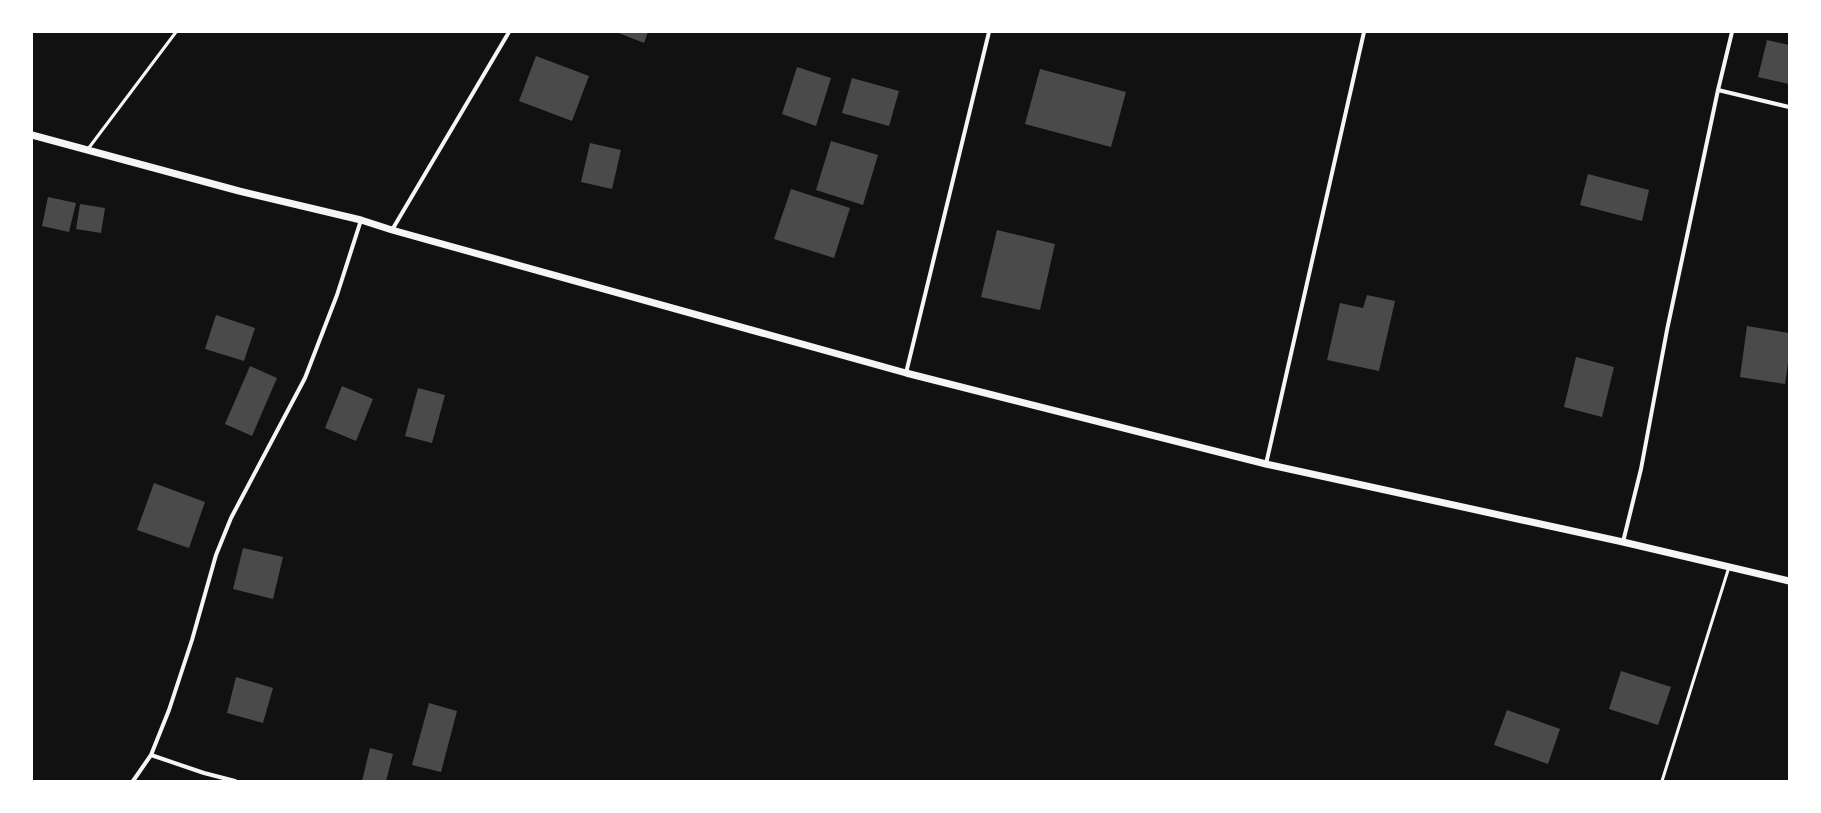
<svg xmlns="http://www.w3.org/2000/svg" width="1821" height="813" font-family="Lato,sans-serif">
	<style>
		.building { fill: #4a4a4a }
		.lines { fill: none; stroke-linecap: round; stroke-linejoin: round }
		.service { stroke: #f5f5f5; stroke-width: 3 }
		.minor { stroke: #f5f5f5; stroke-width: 4 }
		.tertiary { stroke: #f5f5f5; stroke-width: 7 }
	</style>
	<rect width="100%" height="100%" fill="#111"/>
	<path class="building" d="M616,32H648L644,43Z
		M1767,40L1789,45V84L1758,77Z
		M536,56L589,76L572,121L519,101Z
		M797,67L831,78L816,126L782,114Z
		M1040,69L1126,92L1111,147L1025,124Z
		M852,78L899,91L889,126L842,113Z
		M831,141L878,155L863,205L816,190Z
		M590,143L621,150L612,189L581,182Z
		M1588,174L1649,190L1642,221L1580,205Z
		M791,189L850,208L834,258L774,239Z
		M48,197L76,203L69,232L42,226Z
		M80,204L105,208L101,233L76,229Z
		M997,230L1055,244L1040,310L981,297Z
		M1367,295L1395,301L1379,371L1327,360L1340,303L1363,308Z
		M216,315L255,328L244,361L205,349Z
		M1747,326L1789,333V355L1785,384L1740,377Z
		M1576,357L1614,367L1602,417L1564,407Z
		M250,366L277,378L252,436L225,424Z
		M342,386L373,399L356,441L325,428Z
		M418,388L445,395L432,443L405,436Z
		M154,483L205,502L189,548L137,530Z
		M243,548L283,557L273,599L233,589Z
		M1621,671L1671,687L1658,725L1609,709Z
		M236,677L273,688L263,723L227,713Z
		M429,703L457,711L441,772L412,765Z
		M1507,710L1560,729L1548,764L1494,745Z
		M370,748L393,754L386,781H362Z"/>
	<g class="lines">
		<path class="service" d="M88,149L176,32
			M1662,781L1729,567"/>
		<path class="minor" d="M1718,90L1789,107
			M392,230L509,32
			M906,373L989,32
			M1266,464L1364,32
			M1623,542L1641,469L1667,330L1718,90L1732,32
			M151,755L204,773L235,781
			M133,781L151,755L169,710L192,640L216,555L231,518L305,378L337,295L361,220"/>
		<path class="tertiary" d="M32,135L239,191L361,220L392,230L906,373L1266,464L1623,542L1789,581"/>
	</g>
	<rect width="1821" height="813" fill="none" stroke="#ffffff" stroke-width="66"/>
</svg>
